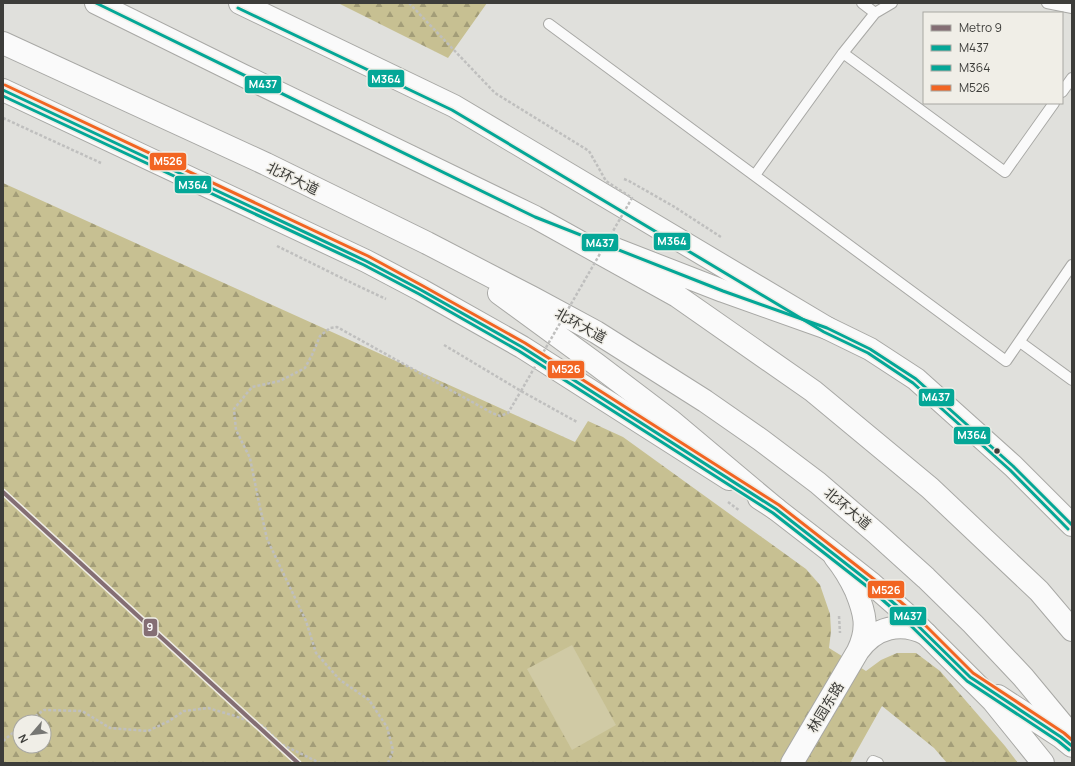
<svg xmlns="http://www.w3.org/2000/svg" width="1075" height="766" font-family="Manrope,'Noto Sans SC',sans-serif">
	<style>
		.forest { fill: url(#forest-firs); fill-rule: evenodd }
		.pitch { fill: #d0caa5 }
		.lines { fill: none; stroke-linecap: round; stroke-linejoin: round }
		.lane-casing { stroke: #a8a8a5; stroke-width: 12 }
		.secondary-casing { stroke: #a8a8a5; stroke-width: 24 }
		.primary-casing { stroke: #a8a8a5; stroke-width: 24 }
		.highway-casing { stroke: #a8a8a5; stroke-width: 24 }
		.path { stroke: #bfbfbe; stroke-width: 2.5; stroke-dasharray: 3 2; stroke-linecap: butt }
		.lane { stroke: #fafafa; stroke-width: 10 }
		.secondary { stroke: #fafafa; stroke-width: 22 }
		.primary { stroke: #fafafa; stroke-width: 22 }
		.highway { stroke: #fafafa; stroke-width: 22 }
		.path-bridge { stroke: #bfbfbe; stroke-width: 2.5; stroke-dasharray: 3 2; stroke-linecap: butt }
		.bus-1-casing { stroke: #f0eee7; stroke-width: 6 }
		.bus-2-casing { stroke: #f0eee7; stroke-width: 6 }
		.bus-3-casing { stroke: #f0eee7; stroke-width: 6 }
		.bus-1 { stroke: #04a797; stroke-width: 3 }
		.bus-2 { stroke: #04a797; stroke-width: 3 }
		.bus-3 { stroke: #f26522; stroke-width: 3 }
		.metro-1-casing { stroke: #f0eee7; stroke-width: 7 }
		.metro-1 { stroke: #846e74; stroke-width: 4 }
		.bus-dot { fill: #3d3d3a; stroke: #f0eee7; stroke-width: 1.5 }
		.labels { text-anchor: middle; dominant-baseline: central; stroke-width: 3; stroke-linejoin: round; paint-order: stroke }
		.street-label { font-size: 14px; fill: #3d3d3a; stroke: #f0eee7 }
		.line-badge { stroke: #f0eee7; stroke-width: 1.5 }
		.badge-label { font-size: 11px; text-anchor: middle; font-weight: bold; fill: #fff }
	</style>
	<defs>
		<pattern id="forest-firs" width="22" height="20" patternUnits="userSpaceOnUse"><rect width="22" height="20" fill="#c7c092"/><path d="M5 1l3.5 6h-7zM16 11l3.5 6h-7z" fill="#a39d78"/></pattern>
	</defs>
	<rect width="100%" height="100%" fill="#e0e0dc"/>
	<path class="forest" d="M338,3H487L448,58Z
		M3,183L575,442L588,421L623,437L806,569L820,585L830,614L831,631L829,648L866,671L881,660L897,653H916L940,671L1005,746L1018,763H947L934,748L882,706L850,763H3ZM20,722H44V746H20Z"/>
	<path class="pitch" d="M572,645L616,725L572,750L527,669Z"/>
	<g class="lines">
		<g class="lane-casing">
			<path id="lane" d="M862,3L875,13
				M1047,3L1072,8
				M549,24L1006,361L1072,265
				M843,53L1005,172L1054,103
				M1062,92L1072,78
				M755,175L843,53L875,13L892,3
				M1020,342L1072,380
				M872,763L873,761L878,763"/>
		</g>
		<g class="secondary-casing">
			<path id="secondary" d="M835,557C844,568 850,578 856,591C865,613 869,628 858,651
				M792,763L858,651C875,627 901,621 926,634"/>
		</g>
		<g class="primary-casing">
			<path id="primary" d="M240,3L454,106L827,328L870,349L916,379L1013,466L1072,525
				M3,90L366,261L421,290L522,347L729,479
				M759,498L776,509L829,550L872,584L905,613L993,701L1043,763
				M998,696L1061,737L1072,746"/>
		</g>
		<g class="highway-casing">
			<path id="highway" d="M96,3L242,75L535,217L677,296L813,391L930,488L1039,591L1072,630
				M3,43L266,164L427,243L533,298L596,332L705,401L761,440L818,483L876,533L926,578L973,624L1023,677L1072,736
				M615,249L723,291L827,328
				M499,293L596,364L670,420L776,509"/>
		</g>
		<path class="path" d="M3,118L101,163
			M624,179L629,181L673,206L721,237
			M277,246L354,284L386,299
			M444,345L521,391L577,422
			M728,502L740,511
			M839,616L840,633
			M27,722L44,710L82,711L110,728L148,731L169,721L184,711L208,708L235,716L263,726L281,744L320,763
			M3,741L20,727
			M388,763L393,750L387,727L369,700L340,680L316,653L306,621L267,539L258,498L250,458L236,430L234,409L252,387L280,381L305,368L313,353L320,336L330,328L337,327L492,413L500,416L508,413L521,391"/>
		<use href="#lane" class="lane"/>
		<use href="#secondary" class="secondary"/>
		<use href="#primary" class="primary"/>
		<use href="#highway" class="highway"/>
		<path class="path-bridge" d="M409,3L495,93L589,151L606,181L632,198L521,391"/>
		<g class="bus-1-casing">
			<path id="bus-1" d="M96,3L535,217L723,291L827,328L870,349L916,379L1013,466L1072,525
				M3,90L366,261L421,290L522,347L776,509L872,584L905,613L970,677L1061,737L1072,746"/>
		</g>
		<g class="bus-2-casing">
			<path id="bus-2" d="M238,8L452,110L824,332L868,353L913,383L1010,470L1068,529
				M3,96L364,265L419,294L519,351L773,513L869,588L902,617L967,681L1058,741L1069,750"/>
		</g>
		<g class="bus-3-casing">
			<path id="bus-3" d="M5,85L368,256L423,286L525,343L779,505L875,580L909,609L973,673L1064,733L1072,740"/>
		</g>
		<use href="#bus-1" class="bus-1"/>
		<use href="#bus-2" class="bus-2"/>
		<use href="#bus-3" class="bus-3"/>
		<g class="metro-1-casing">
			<path id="metro-1" d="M3,492L298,763"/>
		</g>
		<use href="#metro-1" class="metro-1"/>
	</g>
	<circle class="bus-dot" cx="997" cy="451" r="3.5"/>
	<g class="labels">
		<g class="street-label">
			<text transform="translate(293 178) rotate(26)">北环大道</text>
			<text transform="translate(581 325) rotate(29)">北环大道</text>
			<text transform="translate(848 508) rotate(40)">北环大道</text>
			<text transform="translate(825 707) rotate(-59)">林园东路</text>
		</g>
	</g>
	<g class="line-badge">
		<rect x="367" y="69" width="38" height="19" rx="4" fill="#04a797"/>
		<rect x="244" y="75" width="38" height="19" rx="4" fill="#04a797"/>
		<rect x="149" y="152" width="38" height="19" rx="4" fill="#f26522"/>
		<rect x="174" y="175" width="38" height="19" rx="4" fill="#04a797"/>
		<rect x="653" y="232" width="38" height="19" rx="4" fill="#04a797"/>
		<rect x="581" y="233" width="38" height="19" rx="4" fill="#04a797"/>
		<rect x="547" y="360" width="38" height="19" rx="4" fill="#f26522"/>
		<rect x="918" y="388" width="37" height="19" rx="4" fill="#04a797"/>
		<rect x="953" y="426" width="38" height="19" rx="4" fill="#04a797"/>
		<rect x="867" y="580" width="38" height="19" rx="4" fill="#f26522"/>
		<rect x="889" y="606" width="38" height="20" rx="4" fill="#04a797"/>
		<rect x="143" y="618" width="15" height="19" rx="4" fill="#846e74"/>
	</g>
	<g class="badge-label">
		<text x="386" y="83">M364</text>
		<text x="263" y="88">M437</text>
		<text x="168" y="165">M526</text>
		<text x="193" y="189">M364</text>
		<text x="672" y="245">M364</text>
		<text x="600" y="247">M437</text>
		<text x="566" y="373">M526</text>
		<text x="936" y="401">M437</text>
		<text x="972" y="439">M364</text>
		<text x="886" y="594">M526</text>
		<text x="908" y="620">M437</text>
		<text x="150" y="631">9</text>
	</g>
	<rect width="1075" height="766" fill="none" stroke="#3d3d3a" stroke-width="8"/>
	<rect x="923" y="12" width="140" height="92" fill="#f0eee7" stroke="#a8a7a2"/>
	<rect x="931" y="25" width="20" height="6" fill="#846e74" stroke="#a8a7a2"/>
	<text x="959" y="32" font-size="12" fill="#3d3d3a">Metro 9</text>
	<rect x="931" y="45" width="20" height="6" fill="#04a797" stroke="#a8a7a2"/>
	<text x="959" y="52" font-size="12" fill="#3d3d3a">M437</text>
	<rect x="931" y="65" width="20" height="6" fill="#04a797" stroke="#a8a7a2"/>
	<text x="959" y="72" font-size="12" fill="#3d3d3a">M364</text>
	<rect x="931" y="85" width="20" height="6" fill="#f26522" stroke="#a8a7a2"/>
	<text x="959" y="92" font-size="12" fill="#3d3d3a">M526</text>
	<g transform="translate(32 734) rotate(242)"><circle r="19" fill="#f0eee7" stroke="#a8a7a2"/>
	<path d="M0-3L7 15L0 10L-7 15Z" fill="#767673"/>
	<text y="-6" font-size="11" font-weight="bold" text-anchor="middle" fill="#3d3d3a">N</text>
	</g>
</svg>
